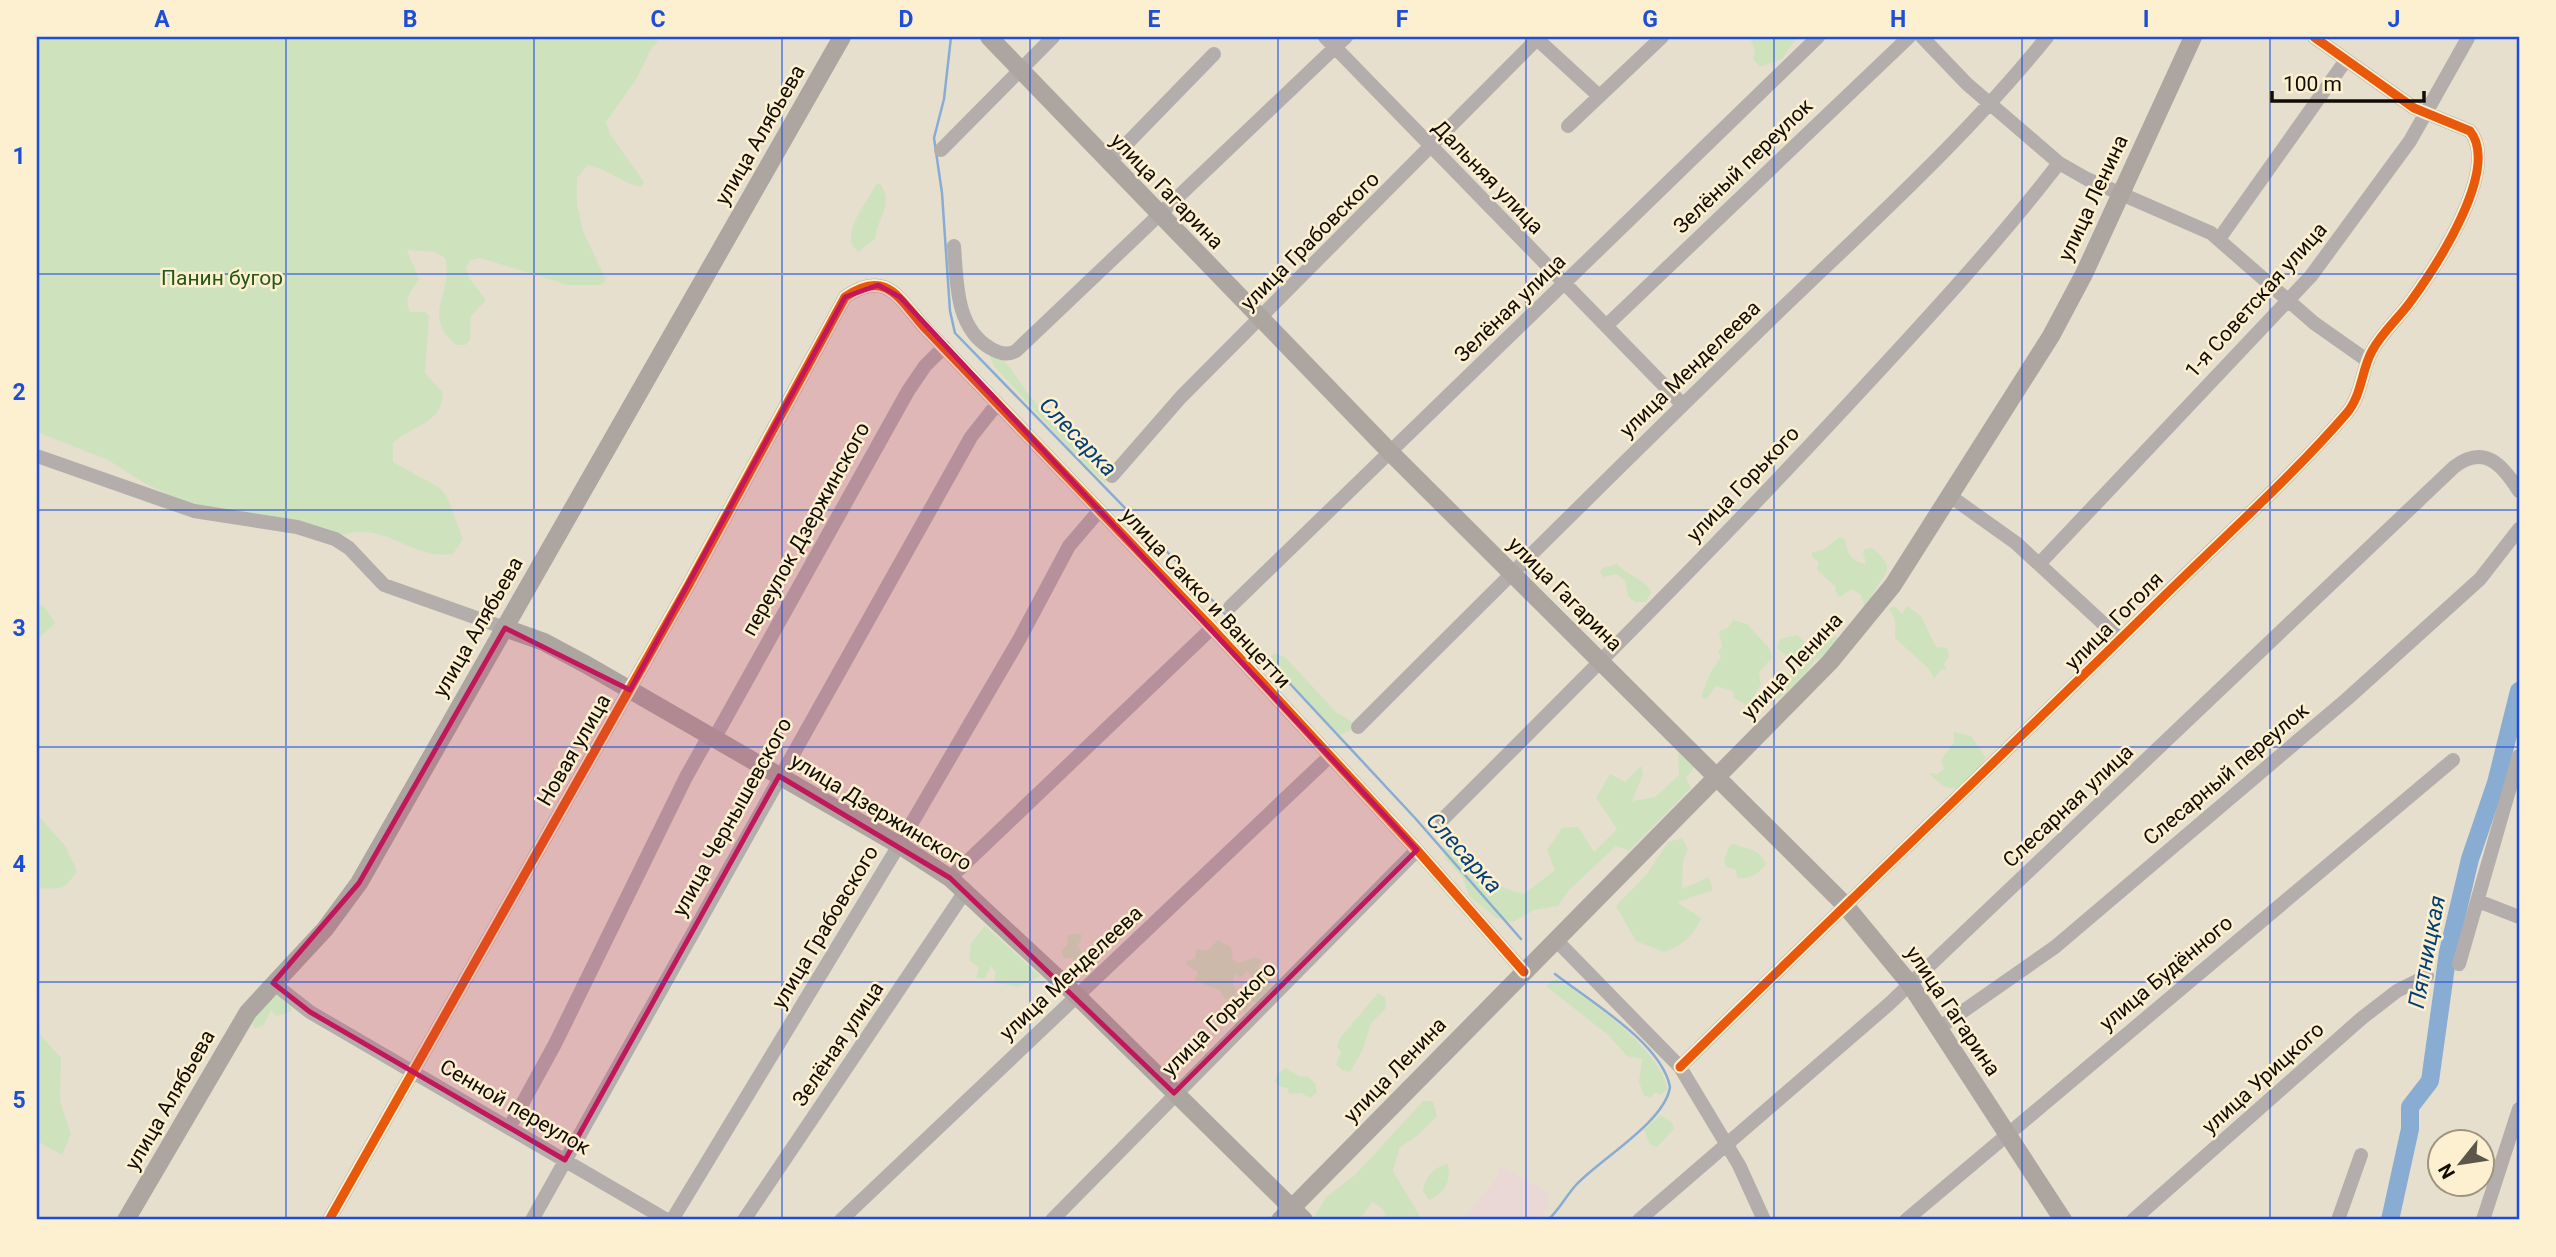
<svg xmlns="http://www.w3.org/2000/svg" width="2556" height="1257" font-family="Roboto,sans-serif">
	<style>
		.industrial { fill: #e9d8d5 }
		.green { fill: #cfe2be }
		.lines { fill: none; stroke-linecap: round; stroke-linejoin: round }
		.stream { stroke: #89acd3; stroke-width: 2.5 }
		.river { stroke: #89acd3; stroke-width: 18 }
		.minor { stroke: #b3aeab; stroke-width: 14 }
		.major { stroke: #ada5a0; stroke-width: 18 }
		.cycleway-casing { stroke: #fdf0d0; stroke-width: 13 }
		.cycleway { stroke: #e8590c; stroke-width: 9 }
		.marked { fill: #c2185b; fill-opacity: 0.2; stroke: #c2185b; stroke-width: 5; stroke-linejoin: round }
		.grid { fill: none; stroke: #1d4ed8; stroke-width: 2; stroke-opacity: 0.55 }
		.labels { text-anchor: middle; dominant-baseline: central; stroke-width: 5; stroke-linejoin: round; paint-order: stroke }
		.street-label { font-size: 21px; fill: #120d04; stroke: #fdf0d0 }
		.park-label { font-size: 21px; fill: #255814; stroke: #fdf0d0 }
		.water-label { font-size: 23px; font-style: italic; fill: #033e77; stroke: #fdf0d0 }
		.neatline { fill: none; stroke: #1d4ed8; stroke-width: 2.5 }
		.grid-label { font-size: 23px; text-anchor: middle; font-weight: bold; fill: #1d4ed8 }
	</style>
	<rect width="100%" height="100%" fill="#e6dfce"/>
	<path class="industrial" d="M1501,1167L1548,1192V1209L1536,1220H1462L1494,1182Z"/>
	<path class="green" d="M37,37H654L658,42L652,47L637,78L606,122L610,134L644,182L641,187C622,183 608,169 588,165L577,178V204L583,231L606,280L601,285H568L480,258L471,260L466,267L469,278L486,300L471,316L470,340L465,345H457C419,317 455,291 445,258L435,252L407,250L419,279C412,290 403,299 410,312H425L429,316L425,373L443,393C442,424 412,425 393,443V462L440,488L447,497L463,539L453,554C412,561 385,519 339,536L191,505L144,483L108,460L37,432Z
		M1753,37H1797L1782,59L1760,67L1753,59L1755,51L1751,41Z
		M876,184H880C895,203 877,218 875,239L858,252L851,243C850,219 866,205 876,184Z
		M989,354C1012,360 1015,379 1030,396C1047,418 1070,436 1089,456L1094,468L1105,471L1108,477L1105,483L1076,456L994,366Z
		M1840,537L1845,540C1848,554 1851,561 1866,564L1863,553L1865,549L1872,548C1897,569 1886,570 1874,592C1871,598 1871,601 1865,607L1861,595L1852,589L1840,597L1835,591L1836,587L1817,570L1819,562L1812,557V552L1823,550Z
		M1617,564C1627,575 1645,579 1651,592L1646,602H1635L1628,596L1625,580L1616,574L1603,577L1600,573L1602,568Z
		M37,605H43L55,623L37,640Z
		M1907,606L1921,616L1936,647L1947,648L1949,656L1944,664L1947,669L1941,670L1934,679L1929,669L1895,638V620L1889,608L1896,607L1902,614Z
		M1733,620L1747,624L1770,649L1772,658L1759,672L1761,684L1748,706L1734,698L1733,691L1716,686L1707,699L1701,697L1710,673L1721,657L1718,652L1722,647L1719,631L1728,628Z
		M1797,635L1805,642L1803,651L1808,653L1819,649L1826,638L1836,636L1839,641L1827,657L1815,659L1806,674L1779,699L1774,696L1772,686L1789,674L1791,667L1785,664L1787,656L1777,648L1780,639Z
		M1274,653L1285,657L1336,712L1354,723L1351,730L1340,735L1272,663L1271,656Z
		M1954,732L1971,736L1986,758C1966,784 1955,803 1929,773L1938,774L1944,769L1941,760L1954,742Z
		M1678,752L1694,767L1686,778L1691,788L1629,851L1616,846L1569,890L1558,906L1534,910L1513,922L1496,918L1469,896L1463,878L1445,858L1443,842L1482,864L1504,888L1524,894L1555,870L1547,850L1562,828L1578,827L1594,852L1617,829L1596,798L1610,774L1625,782L1641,766L1643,774L1632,801L1655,797L1679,775Z
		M37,814L66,847L77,871C62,894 60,887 37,889Z
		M1682,838L1688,849L1683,861L1682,889L1709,877L1713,890L1677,902L1701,918C1694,936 1682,946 1664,952L1636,941L1616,906L1646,875L1668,842Z
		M1735,844C1749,852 1756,844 1766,864C1758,875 1750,879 1737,878L1736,870L1726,867L1724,860L1730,845Z
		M985,926L1040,976L1018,987L994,982L996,972L991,966L984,979L976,977L979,968L969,960L971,943Z
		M1081,934V941L1077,945L1084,956L1083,967L1074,965L1072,958H1064L1061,951L1068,944L1067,935Z
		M1218,940L1231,947L1233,960L1239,963L1255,957L1262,960L1258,968L1261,975L1268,972L1272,987L1257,1002H1251L1246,1012L1240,1008L1239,1001L1253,992L1257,984L1254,979L1248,983L1251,975L1247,971L1240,978L1237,974L1234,977L1233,985L1237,990L1232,999H1225L1219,990L1194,980L1198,972L1186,965L1187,960L1195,959L1196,949L1207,951Z
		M1556,979C1587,996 1665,1054 1667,1090L1660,1095L1655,1092L1652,1097L1644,1096L1639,1082L1642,1059L1627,1056L1608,1035L1546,986Z
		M1378,993L1385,997L1386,1008L1371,1023L1363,1049L1350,1072L1342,1070L1336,1064L1341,1052L1337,1047L1340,1038Z
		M275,994L292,1007L291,1012L276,1016L271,1010L263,1026L255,1028L251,1022Z
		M37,1031L61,1058L60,1101L71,1134L62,1155L37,1141Z
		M1286,1068L1301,1077L1307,1076L1315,1083L1317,1092L1310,1098L1301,1093L1289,1094L1287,1088L1279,1086L1275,1081L1277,1074Z
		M1423,1101H1433L1437,1116L1417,1136L1400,1147L1393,1171L1422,1220H1387L1383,1209L1372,1202L1359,1220H1320L1315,1215L1326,1197L1355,1175Z
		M1660,1115L1672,1122L1674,1129L1657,1147L1650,1145L1644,1130Z
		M1448,1164C1451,1182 1446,1192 1429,1200L1423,1191C1426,1175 1433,1168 1448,1164Z"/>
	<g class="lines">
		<path class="stream" d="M951,37L944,99L934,138L942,193L950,311L955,333L1159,543L1415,818L1521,939
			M1548,1220C1559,1210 1566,1196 1576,1185C1600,1159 1665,1122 1670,1087C1662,1043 1588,1000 1555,974"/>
		<path class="river" d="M2390,1220L2410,1129V1107L2430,1081L2448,952L2470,859L2496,783L2519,691"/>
		<path class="minor" d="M1325,37L1683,405
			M1922,37L1967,84L2059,163L2087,179L2211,233L2314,323L2368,361
			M1537,39L1598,95
			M1568,126L1662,37
			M941,150L1053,37
			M1108,163L1214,54
			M2219,239L2346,60
			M954,246C957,282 955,327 990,348C999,353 1007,356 1016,351L1346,37
			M1606,326L1909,37
			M37,456L194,511L297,527L335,539L349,548L384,585L505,628
			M1112,476L1181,397L1539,37
			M1950,496L2016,543L2120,639
			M2040,563L2311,276L2410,141L2468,38
			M1230,607L1818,37
			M1358,727C1494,591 1631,455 1769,321C1864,229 1964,140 2047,37
			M714,739L908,391L925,366L944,347
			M1442,820C1576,686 1710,553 1839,414C1915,332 1991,251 2059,163
			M950,878L1212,628
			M2478,901L2519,917
			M1556,940L1680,1067L1739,1165L1764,1220
			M2459,964L2519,756
			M273,983L310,1012L667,1220
			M1939,1028L2055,947L2347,699L2480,579L2519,529
			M1680,1067C1837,912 1997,761 2154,606C2218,542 2287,482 2346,414C2362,396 2361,371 2372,351C2382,332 2399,318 2411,301C2435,268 2501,169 2470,131L2414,108L2314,37
			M509,1128L555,1044L686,777L709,736
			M329,1220L688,586L845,297C887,268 899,299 925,328L1212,628L1417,850L1524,972
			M532,1220L971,437L997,404
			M672,1220L899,845L1020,638L1069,546L1099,511
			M744,1220L966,890
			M841,1220L1330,756
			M1052,1220L1417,850
			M1639,1220L1889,1004L2454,467C2484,444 2502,464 2519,491
			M1906,1220L2453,760
			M2133,1220L2362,1018L2397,991L2427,976
			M2338,1220L2361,1155
			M2483,1220L2519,1109"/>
		<path class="major" d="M989,37L1391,453L1844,904L1910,984L2063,1220
			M505,628L544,642L587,665L899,845L950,878L1077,996L1304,1220
			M126,1220L248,1012L325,929L359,883L842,37
			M1280,1220L1830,662L1893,585L2051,336L2084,274L2193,37"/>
		<g class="cycleway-casing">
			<path id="cycleway" d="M1680,1067C1837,912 1997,761 2154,606C2218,542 2287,482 2346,414C2362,396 2361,371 2372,351C2382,332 2399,318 2411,301C2435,268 2501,169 2470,131L2414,108L2314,37
				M329,1220L688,586L845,297C887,268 899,299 925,328L1212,628L1417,850L1524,972"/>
		</g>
		<use href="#cycleway" class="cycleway"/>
	</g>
	<path class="marked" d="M878,285L900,297L1417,850L1174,1093L950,878L779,776L565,1160L310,1012L273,983L359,883L505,628L630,690L845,297Z"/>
	<path class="grid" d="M286,37V1220M534,37V1220M782,37V1220M1030,37V1220M1278,37V1220M1526,37V1220M1774,37V1220M2022,37V1220M2270,37V1220M37,274H2519M37,510H2519M37,747H2519M37,982H2519"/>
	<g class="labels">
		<g class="street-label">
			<text transform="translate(760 135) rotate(-60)">улица Алябьева</text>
			<text transform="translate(1743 166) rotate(-44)">Зелёный переулок</text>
			<text transform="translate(1488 177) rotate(46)">Дальняя улица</text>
			<text transform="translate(1167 191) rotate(46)">улица Гагарина</text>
			<text transform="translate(2093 198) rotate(-65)">улица Ленина</text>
			<text transform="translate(1310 241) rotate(-45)">улица Грабовского</text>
			<text transform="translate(2256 300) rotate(-48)">1-я Советская улица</text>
			<text transform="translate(1510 308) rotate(-44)">Зелёная улица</text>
			<text transform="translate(1690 369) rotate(-44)">улица Менделеева</text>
			<text transform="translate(1743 484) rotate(-46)">улица Горького</text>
			<text transform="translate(806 529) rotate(-61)">переулок Дзержинского</text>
			<text transform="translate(1565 594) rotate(45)">улица Гагарина</text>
			<text transform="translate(1206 598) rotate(47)">улица Сакко и Ванцетти</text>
			<text transform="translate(2114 621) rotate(-45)">улица Гоголя</text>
			<text transform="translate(478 627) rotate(-60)">улица Алябьева</text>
			<text transform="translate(1792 666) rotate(-47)">улица Ленина</text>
			<text transform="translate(574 750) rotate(-60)">Новая улица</text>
			<text transform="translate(2226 774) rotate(-40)">Слесарный переулок</text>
			<text transform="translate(2068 806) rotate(-43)">Слесарная улица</text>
			<text transform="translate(881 812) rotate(31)">улица Дзержинского</text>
			<text transform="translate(732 817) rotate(-61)">улица Чернышевского</text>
			<text transform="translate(825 927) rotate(-59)">улица Грабовского</text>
			<text transform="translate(1071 973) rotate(-43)">улица Менделеева</text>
			<text transform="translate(2166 973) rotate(-40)">улица Будённого</text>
			<text transform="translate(1953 1011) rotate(56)">улица Гагарина</text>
			<text transform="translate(1219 1019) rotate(-45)">улица Горького</text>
			<text transform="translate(838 1044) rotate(-56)">Зелёная улица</text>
			<text transform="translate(1395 1070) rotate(-46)">улица Ленина</text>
			<text transform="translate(2263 1078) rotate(-42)">улица Урицкого</text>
			<text transform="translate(170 1100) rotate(-60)">улица Алябьева</text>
			<text transform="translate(515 1107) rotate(30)">Сенной переулок</text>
		</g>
		<g class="park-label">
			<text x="222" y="278">Панин бугор</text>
		</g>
		<g class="water-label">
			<text transform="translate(1078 437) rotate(46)">Слесарка</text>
			<text transform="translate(1464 853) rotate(48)">Слесарка</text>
			<text transform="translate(2427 952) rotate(-79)">Пятницкая</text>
		</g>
	</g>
	<rect width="2556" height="1257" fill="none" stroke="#fdf0d0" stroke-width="77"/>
	<g transform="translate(2461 1163) rotate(240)"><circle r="33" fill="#fdf0d0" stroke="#9f957e" stroke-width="2"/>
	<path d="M0-5L12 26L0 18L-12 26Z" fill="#5c564b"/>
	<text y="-10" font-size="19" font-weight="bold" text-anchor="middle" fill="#120d04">N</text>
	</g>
	<path d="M2272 91v10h152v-10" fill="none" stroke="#120d04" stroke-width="3.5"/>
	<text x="2283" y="91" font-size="21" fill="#120d04" stroke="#fdf0d0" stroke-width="5" paint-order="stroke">100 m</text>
	<rect x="38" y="38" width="2480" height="1180" class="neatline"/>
	<g class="grid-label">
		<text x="162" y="27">A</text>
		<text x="410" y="27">B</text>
		<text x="658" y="27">C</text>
		<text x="906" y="27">D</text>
		<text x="1154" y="27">E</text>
		<text x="1402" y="27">F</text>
		<text x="1650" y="27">G</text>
		<text x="1898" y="27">H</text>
		<text x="2146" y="27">I</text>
		<text x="2394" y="27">J</text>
		<text x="19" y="164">1</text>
		<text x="19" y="400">2</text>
		<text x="19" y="636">3</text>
		<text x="19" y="872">4</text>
		<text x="19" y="1108">5</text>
	</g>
</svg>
